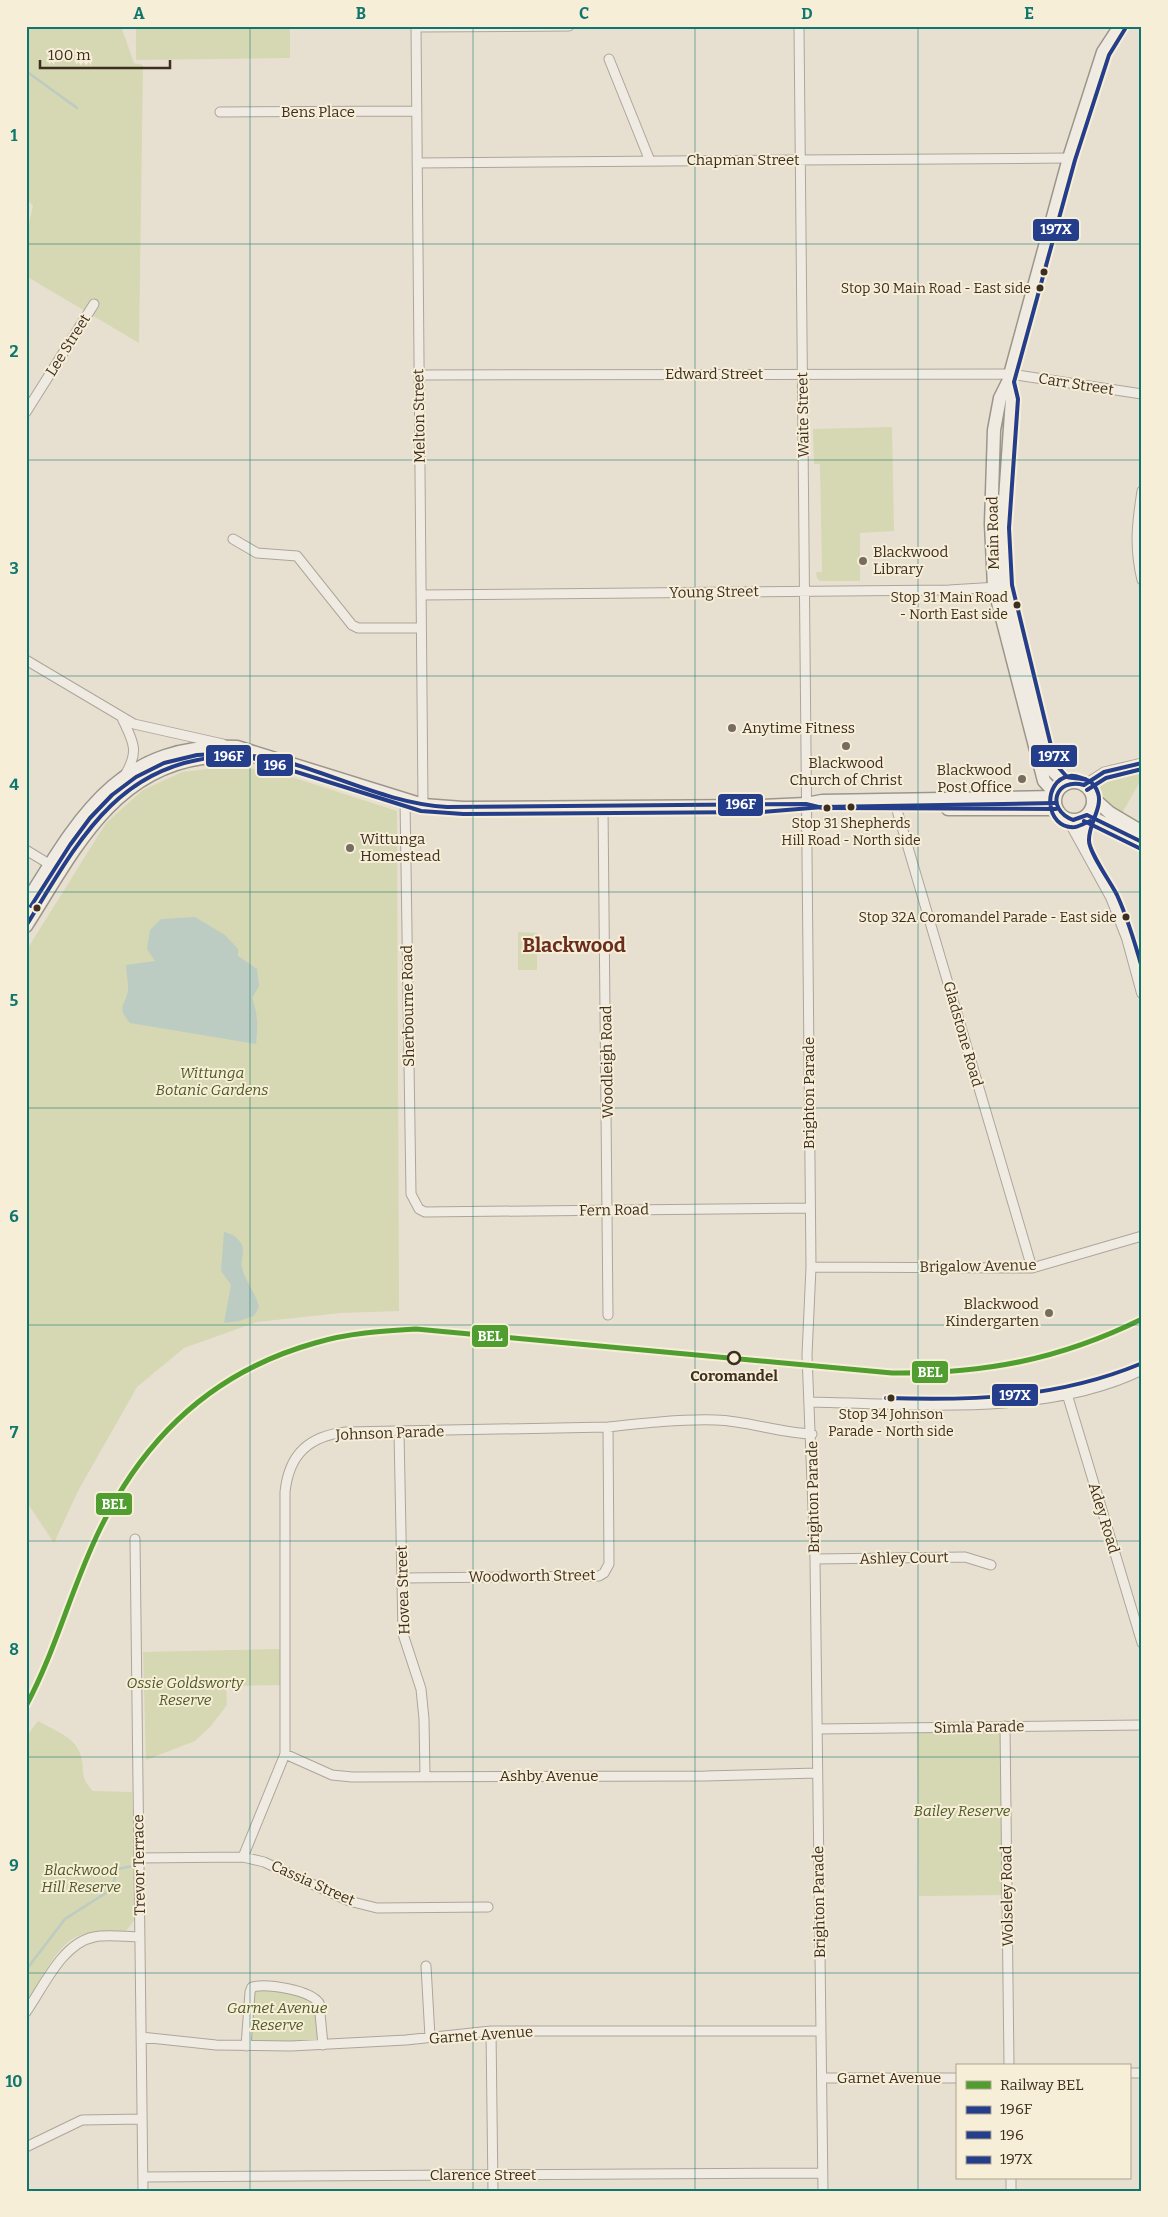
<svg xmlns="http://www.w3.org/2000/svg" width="1168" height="2217" font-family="Bitter,serif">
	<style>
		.green { fill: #d6d7b3 }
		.water { fill: #bcccc2 }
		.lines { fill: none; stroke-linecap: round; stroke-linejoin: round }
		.stream { stroke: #bcccc2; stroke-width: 2.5 }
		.minor-casing { stroke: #ada599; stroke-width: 11 }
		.tertiary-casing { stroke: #ada599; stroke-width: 12 }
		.secondary-casing { stroke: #9c958a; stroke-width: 15 }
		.minor { stroke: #efebe3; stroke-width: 9 }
		.tertiary { stroke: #efebe3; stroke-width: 10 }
		.secondary { stroke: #efebe3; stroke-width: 12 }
		.bus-1-casing { stroke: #f7eed8; stroke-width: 8 }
		.bus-2-casing { stroke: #f7eed8; stroke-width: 8 }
		.bus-3-casing { stroke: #f7eed8; stroke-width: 8 }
		.bus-1 { stroke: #243e8c; stroke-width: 4 }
		.bus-2 { stroke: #243e8c; stroke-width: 4 }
		.bus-3 { stroke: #243e8c; stroke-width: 4 }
		.rail-1-casing { stroke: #f7eed8; stroke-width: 9 }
		.rail-1 { stroke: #509e2f; stroke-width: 5 }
		.grid { fill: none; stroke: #0f766e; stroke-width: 1; stroke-opacity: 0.55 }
		.bus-dot { fill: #3d2e20; stroke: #f7eed8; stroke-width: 2 }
		.poi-dot { fill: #786c5e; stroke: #f7eed8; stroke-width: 2 }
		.stop-dot { fill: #f7eed8; stroke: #3d2e20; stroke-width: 2.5 }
		.labels { text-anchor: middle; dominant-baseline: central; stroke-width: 4; stroke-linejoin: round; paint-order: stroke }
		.bus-label { font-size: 14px; fill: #3d2e20; stroke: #f7eed8; text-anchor: end }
		.street-label { font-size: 15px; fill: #3d2e20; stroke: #f7eed8 }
		.poi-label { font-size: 15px; fill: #3d2e20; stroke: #f7eed8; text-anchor: start }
		.park-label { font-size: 15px; font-style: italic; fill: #4d5a26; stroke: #f7eed8 }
		.stop-label { font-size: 15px; font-weight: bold; fill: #3d2e20; stroke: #f7eed8 }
		.district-label { font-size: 20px; font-weight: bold; fill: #6b2e1e; stroke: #f7eed8 }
		.line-badge { stroke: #f7eed8; stroke-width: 2 }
		.badge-label { font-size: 14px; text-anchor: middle; font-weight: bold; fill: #fff }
		.neatline { fill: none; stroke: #0f766e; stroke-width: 2 }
		.grid-label { font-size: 16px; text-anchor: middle; font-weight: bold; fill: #0f766e }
	</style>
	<rect width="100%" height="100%" fill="#e7e0d1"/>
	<path class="green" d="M26,26H121L134,63L143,65L139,343L26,276V236L33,206L26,198Z
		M136,26H290V58L136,60Z
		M892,427L894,531L860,533V581H820L817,578L816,572H822L820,464H814L813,429Z
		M224,767L270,770L397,811L399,1311L341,1313L257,1322L184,1348L137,1387L78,1491L54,1543L26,1501V951L106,823L143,790L182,772Z
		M1142,767V778L1121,815L1103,799L1094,782L1104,776Z
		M518,932L537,933V970H518Z
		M282,1649V1685L226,1686L227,1705L210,1727L195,1741L146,1760L143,1652Z
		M38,1721C50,1728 74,1737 79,1751C87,1769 77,1775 93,1791L132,1792L136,1918L126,1931C109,1932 91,1930 76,1937C57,1945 37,1986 26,2004V1737Z
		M1005,1726L1007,1895L919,1896L917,1728Z
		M260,1988L305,1996L317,2005L320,2042L248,2043L252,1994Z"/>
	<path class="water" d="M195,917L225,935L238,949V956L257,969L259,986L252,998C258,1014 258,1027 256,1044L130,1023C115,1005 126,1006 128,990C129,986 126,971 126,965L155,961L147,949L150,930L161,919Z
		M224,1232C232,1234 238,1237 242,1245C245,1252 240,1261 242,1268C246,1283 255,1291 259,1307L254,1316L239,1321L224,1323L231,1285L221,1271Z"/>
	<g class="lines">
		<path class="stream" d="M26,71L77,108
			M26,1970L65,1919L112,1889L117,1869L138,1865"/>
		<g class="minor-casing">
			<path id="minor" d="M416,26L423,805
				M799,26L811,1267L807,1355L815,1559L823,2191
				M416,27L569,26
				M609,59L650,161
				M220,112L416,111
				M417,163L1069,158
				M419,375L1010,374L1142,394
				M26,412L94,304
				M1142,491C1137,523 1134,547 1142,580
				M233,539L257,553L297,556L352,625L358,628H421
				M421,595L949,590L998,587
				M26,660L134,724L223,744
				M122,718C133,742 140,750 125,775
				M1084,785L1104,772L1142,763
				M405,800L411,1194L419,1209L425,1212L810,1208
				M894,800L1032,1268
				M603,808L608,1315
				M26,850L54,867
				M811,1267L1032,1268L1142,1236
				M1067,1394L1142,1643
				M810,1402C914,1404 1047,1417 1142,1370
				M399,1432L403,1634L421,1689L424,1719L425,1776
				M135,1539L143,2191
				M815,1559L965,1557L991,1565
				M402,1578L599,1576L604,1573L609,1564L608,1427
				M1005,1726L1009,2066
				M817,1729L1142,1725
				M285,1754L332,1775L352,1777L705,1776L817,1773
				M243,1857L285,1754V1492C289,1454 309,1436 346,1432L608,1427C644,1423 681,1419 716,1420C749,1421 779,1433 812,1434
				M139,1858L243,1857L264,1862L349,1901L377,1908L488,1907
				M426,1966L430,2037
				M26,2012C43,1988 62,1943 94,1937C108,1934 126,1937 140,1937
				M491,2031L493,2191
				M141,2037L216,2045L291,2046L406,2040L491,2031H821
				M246,2046L250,1992L252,1987C267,1983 310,1990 319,2003L323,2045
				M1129,2073H1142
				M822,2078H957
				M26,2147L82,2120L142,2119
				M143,2177L823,2173
				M1011,2178V2191"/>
		</g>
		<g class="tertiary-casing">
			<path id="tertiary" d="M1068,819L1111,897L1127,938L1142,993
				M1082,843L1086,816"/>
		</g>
		<g class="secondary-casing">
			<path id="secondary" d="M1008,382L1012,399L1003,528L1006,586L1047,756L1053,771L1066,784
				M1055 801a19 19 0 1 1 38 0a19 19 0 1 1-38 0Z
				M1056,794L1044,781L994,587L991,524L994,430L1000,398L1008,382L1069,158L1103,52L1120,26
				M1093,798L1110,813L1142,832
				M948,809H1056
				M1087,815L1142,842
				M26,903C80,816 120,742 237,747L423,805L463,808L762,806L806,804L822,801L1055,797
				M26,926C71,856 110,771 202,758C219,755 237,756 255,756"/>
		</g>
		<use href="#minor" class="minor"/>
		<use href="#tertiary" class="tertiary"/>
		<use href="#secondary" class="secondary"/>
		<g class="bus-1-casing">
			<path id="bus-1" d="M1087,815L1073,820C1045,809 1055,777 1084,785L1104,772L1142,763
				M1087,815L1142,842
				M26,926C76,846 115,765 219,757C244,755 267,755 290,763C342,778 393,804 447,807L806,804L823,808L1056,809"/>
		</g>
		<g class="bus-2-casing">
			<path id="bus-2" d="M1085,779C1081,778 1075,775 1070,776C1041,780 1045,830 1075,827C1080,826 1085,823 1090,821
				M1087,790L1106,778L1142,769
				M1084,821L1139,848
				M31,906L70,845L90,818L112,795L136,777L164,763L197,755L236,753L421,811L463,814L762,812L823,807L1055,803"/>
		</g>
		<g class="bus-3-casing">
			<path id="bus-3" d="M1125,29L1109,55L1075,160L1014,382L1018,399L1009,528L1012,585L1053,754L1059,768L1067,777C1079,780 1092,775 1098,793C1103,808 1088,824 1089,841C1089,852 1111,883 1117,895C1128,919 1135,943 1142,968
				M886,1398C973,1401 1058,1398 1140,1364"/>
		</g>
		<use href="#bus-1" class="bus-1"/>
		<use href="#bus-2" class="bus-2"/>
		<use href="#bus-3" class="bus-3"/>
		<g class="rail-1-casing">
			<path id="rail-1" d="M26,1706C57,1648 72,1585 101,1527C146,1435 215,1371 315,1343C348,1333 382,1331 416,1329L892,1373C983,1374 1059,1360 1142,1319"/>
		</g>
		<use href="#rail-1" class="rail-1"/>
	</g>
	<path class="grid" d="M250,26V2191M473,26V2191M695,26V2191M918,26V2191M26,244H1142M26,460H1142M26,676H1142M26,892H1142M26,1108H1142M26,1325H1142M26,1541H1142M26,1757H1142M26,1973H1142"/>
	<g class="bus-dot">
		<circle cx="1044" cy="272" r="4.5"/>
		<circle cx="1040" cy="288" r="4.5"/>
		<circle cx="1017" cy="605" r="4.5"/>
		<circle cx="851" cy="807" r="4.5"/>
		<circle cx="827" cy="808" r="4.5"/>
		<circle cx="37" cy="908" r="4.5"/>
		<circle cx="1126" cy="917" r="4.5"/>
		<circle cx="891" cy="1398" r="4.5"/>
	</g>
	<g class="poi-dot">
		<circle cx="863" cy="561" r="5"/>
		<circle cx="732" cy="728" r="5"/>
		<circle cx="846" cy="746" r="5"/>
		<circle cx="1022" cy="779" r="5"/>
		<circle cx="350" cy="848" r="5"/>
		<circle cx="1049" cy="1313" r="5"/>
	</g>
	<circle class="stop-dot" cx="734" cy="1358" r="6"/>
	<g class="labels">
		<g class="bus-label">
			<text x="1031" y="288">Stop 30 Main Road - East side</text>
			<text x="1008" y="597">Stop 31 Main Road<tspan x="1008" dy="17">- North East side</tspan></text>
			<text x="851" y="823" text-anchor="middle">Stop 31 Shepherds<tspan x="851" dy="17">Hill Road - North side</tspan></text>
			<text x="1117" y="917">Stop 32A Coromandel Parade - East side</text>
			<text x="891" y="1414" text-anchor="middle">Stop 34 Johnson<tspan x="891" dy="17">Parade - North side</tspan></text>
		</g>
		<g class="street-label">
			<text x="318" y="112">Bens Place</text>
			<text x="743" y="160">Chapman Street</text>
			<text transform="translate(68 345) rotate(-58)">Lee Street</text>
			<text x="714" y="374">Edward Street</text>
			<text transform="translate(1076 384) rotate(9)">Carr Street</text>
			<text transform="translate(803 415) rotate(-91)">Waite Street</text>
			<text transform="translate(419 416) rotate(-91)">Melton Street</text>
			<text transform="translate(993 533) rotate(-91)">Main Road</text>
			<text transform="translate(714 592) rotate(-1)">Young Street</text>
			<text transform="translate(408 1006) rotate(-91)">Sherbourne Road</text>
			<text transform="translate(963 1034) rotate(74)">Gladstone Road</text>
			<text transform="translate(607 1062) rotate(-91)">Woodleigh Road</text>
			<text transform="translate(809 1093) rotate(-90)">Brighton Parade</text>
			<text transform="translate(614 1210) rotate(-1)">Fern Road</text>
			<text transform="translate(978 1266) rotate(-1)">Brigalow Avenue</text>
			<text transform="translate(390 1433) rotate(-2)">Johnson Parade</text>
			<text transform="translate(813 1497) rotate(-91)">Brighton Parade</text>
			<text transform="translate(1104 1518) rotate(73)">Adey Road</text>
			<text transform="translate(904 1558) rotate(-1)">Ashley Court</text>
			<text transform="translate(532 1576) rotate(-1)">Woodworth Street</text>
			<text transform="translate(403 1590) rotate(-92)">Hovea Street</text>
			<text transform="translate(979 1727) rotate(-1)">Simla Parade</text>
			<text x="549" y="1776">Ashby Avenue</text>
			<text transform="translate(139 1865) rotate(-91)">Trevor Terrace</text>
			<text transform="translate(313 1883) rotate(24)">Cassia Street</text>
			<text transform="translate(1007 1896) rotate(-91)">Wolseley Road</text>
			<text transform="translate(819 1902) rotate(-91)">Brighton Parade</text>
			<text transform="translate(481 2035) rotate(-4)">Garnet Avenue</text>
			<text x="889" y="2078">Garnet Avenue</text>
			<text x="483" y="2175">Clarence Street</text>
		</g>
		<g class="poi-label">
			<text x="873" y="552">Blackwood<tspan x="873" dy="17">Library</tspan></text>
			<text x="742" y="728">Anytime Fitness</text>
			<text x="846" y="763" text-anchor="middle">Blackwood<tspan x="846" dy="17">Church of Christ</tspan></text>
			<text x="1012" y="770" text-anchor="end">Blackwood<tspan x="1012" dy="17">Post Office</tspan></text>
			<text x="360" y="839">Wittunga<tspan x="360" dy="17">Homestead</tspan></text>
			<text x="1039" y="1304" text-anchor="end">Blackwood<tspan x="1039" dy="17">Kindergarten</tspan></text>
		</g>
		<g class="park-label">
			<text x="212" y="1073">Wittunga<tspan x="212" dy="17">Botanic Gardens</tspan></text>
			<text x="185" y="1683">Ossie Goldsworty<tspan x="185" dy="17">Reserve</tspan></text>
			<text x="962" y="1811">Bailey Reserve</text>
			<text x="81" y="1870">Blackwood<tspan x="81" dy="17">Hill Reserve</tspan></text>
			<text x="277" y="2008">Garnet Avenue<tspan x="277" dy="17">Reserve</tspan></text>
		</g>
		<g class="stop-label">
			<text x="734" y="1376">Coromandel</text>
		</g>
		<g class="district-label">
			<text x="574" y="945">Blackwood</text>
		</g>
	</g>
	<g class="line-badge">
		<rect x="1032" y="218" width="48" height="24" rx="5" fill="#243e8c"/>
		<rect x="205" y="744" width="47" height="24" rx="5" fill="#243e8c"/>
		<rect x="1030" y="744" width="48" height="24" rx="5" fill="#243e8c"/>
		<rect x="256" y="753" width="38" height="24" rx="5" fill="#243e8c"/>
		<rect x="717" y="793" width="47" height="24" rx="5" fill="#243e8c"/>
		<rect x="471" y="1324" width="38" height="24" rx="5" fill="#509e2f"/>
		<rect x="911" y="1360" width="38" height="24" rx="5" fill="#509e2f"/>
		<rect x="991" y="1383" width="48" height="24" rx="5" fill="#243e8c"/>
		<rect x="95" y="1492" width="38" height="24" rx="5" fill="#509e2f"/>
	</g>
	<g class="badge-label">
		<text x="1056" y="234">197X</text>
		<text x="229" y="761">196F</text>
		<text x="1054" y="761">197X</text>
		<text x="275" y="770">196</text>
		<text x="741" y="809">196F</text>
		<text x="490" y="1341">BEL</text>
		<text x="930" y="1377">BEL</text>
		<text x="1015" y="1400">197X</text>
		<text x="114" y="1509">BEL</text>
	</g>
	<rect width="1168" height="2217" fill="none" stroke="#f7eed8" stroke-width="55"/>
	<rect x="956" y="2064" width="175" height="115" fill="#f7eed8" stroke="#ada18e"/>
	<rect x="966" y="2081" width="25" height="8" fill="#509e2f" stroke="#ada18e"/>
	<text x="1000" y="2090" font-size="15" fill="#3d2e20">Railway BEL</text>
	<rect x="966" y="2106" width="25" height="8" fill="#243e8c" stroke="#ada18e"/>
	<text x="1000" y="2114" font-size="15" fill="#3d2e20">196F</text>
	<rect x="966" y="2131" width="25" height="8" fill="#243e8c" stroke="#ada18e"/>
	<text x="1000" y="2140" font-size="15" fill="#3d2e20">196</text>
	<rect x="966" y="2156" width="25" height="8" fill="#243e8c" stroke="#ada18e"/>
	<text x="1000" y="2164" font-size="15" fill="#3d2e20">197X</text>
	<path d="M40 60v8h130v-8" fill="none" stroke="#3d2e20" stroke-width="2.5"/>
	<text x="48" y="60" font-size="15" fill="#3d2e20" stroke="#f7eed8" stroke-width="4" paint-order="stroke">100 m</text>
	<rect x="28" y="28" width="1112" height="2162" class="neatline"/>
	<g class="grid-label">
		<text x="139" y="19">A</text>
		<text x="361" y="19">B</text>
		<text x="584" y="19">C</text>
		<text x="807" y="19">D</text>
		<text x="1029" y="19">E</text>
		<text x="14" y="141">1</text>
		<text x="14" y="357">2</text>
		<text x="14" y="574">3</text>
		<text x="14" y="790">4</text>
		<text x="14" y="1006">5</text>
		<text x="14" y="1222">6</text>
		<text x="14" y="1438">7</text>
		<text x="14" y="1655">8</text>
		<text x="14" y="1871">9</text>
		<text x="14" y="2087">10</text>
	</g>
</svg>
